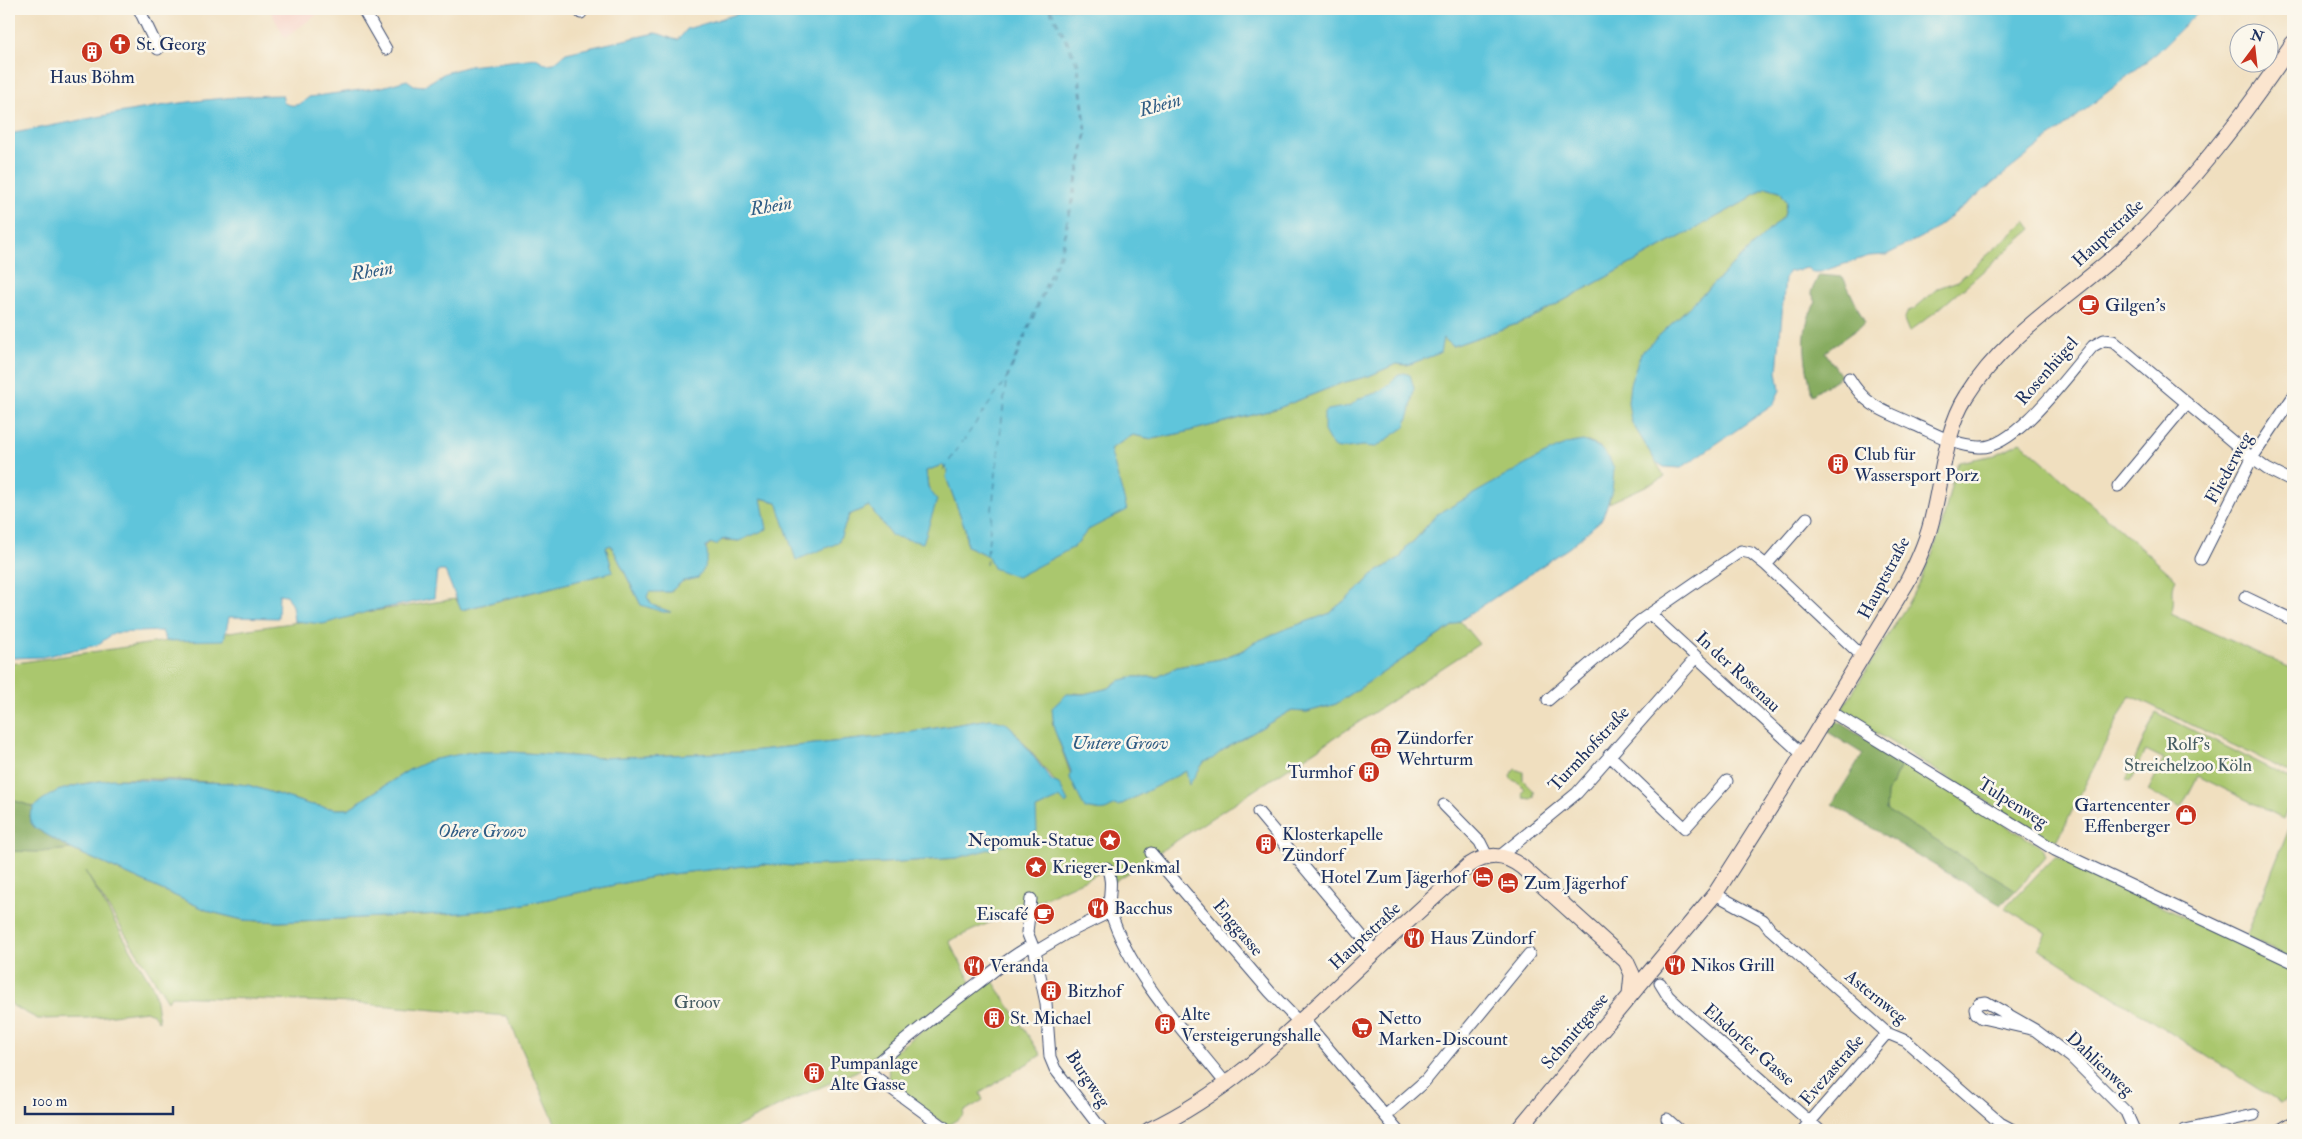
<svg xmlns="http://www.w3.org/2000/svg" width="2302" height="1139" font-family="'IM FELL Double Pica',serif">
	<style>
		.built { fill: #f7d1c6 }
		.green { fill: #aac76e; stroke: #627b66 }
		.forest { fill: #87ac61; stroke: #516e60 }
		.water { fill: #5ec5db; stroke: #3c7a9c }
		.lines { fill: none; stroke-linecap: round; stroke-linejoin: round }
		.ferry { stroke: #2f5c84; stroke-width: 1; stroke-dasharray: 6 5; stroke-linecap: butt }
		.street-casing { stroke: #3b496d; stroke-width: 13 }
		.secondary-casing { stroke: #3b496d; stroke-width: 17 }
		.street { stroke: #fff; stroke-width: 11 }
		.secondary { stroke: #fbe5cf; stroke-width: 15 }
		.tram { stroke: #1b2f5e; stroke-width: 1 }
		.labels { text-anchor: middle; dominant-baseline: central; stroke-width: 5; stroke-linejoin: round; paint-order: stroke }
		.poi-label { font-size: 18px; fill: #1b2f5e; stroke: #fbf7ec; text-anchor: start }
		.street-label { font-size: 18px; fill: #1b2f5e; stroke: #fbf7ec }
		.park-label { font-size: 18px; fill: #465d63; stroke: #fbf7ec }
		.water-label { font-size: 19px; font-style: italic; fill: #2f5c84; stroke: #fbf7ec }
	</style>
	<rect width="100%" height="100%" fill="#fbf7ec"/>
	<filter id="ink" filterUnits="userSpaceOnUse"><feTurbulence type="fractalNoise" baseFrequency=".02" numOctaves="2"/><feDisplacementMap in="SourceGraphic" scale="10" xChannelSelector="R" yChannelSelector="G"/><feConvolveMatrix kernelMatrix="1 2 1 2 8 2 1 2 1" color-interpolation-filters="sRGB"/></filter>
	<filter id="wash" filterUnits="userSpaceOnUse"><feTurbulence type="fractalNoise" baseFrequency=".0096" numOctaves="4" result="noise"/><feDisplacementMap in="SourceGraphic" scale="20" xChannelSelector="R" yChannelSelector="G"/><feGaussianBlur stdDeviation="1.12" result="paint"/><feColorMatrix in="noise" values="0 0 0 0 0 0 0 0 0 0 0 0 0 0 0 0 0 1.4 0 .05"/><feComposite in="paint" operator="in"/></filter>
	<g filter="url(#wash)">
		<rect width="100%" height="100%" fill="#f0dfbf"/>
		<path class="built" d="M276,9H324L285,38L271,12Z"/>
		<path class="green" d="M1766,187L1780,191L1787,202L1784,216L1641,353L1631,421L1665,477L1609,503L1610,497L1600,447L1588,442L1567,444L1436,515L1414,541L1407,546L1401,557L1372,575L1361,587L1328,614L1260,640L1244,650L1220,659L1177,667L1158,677H1133L1116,682L1109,688L1084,694L1074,693L1052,722L1071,775L1086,808C1098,811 1104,812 1114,805L1118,806L1187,770L1189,784L1204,762L1223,750L1290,711L1307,712L1336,704L1460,621L1479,644L1110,884L1104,871L949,941L971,982L857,1071L787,1102L731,1130H543L556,1125L507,1016L352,1003L171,996L168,1001L85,871L154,989L159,1022L153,1014L146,1011L88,1018L38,1019L13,1006L9,999V851L40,852L71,849L211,912L243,920L279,922L461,913L510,907L662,875L762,864L794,866L884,863L957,858L1036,809L1060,797L1056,783L1011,727L990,719L888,736L741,752L601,758L510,752H471L409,770L348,809H335L308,804L248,785L229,783C172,781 79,766 34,807L12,800L9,795V664L456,599L462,610L612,572L606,547L611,545L641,605L670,612L652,605L647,597L649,591L670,592L683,581L698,578C705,546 702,538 739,541L760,498L777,502L838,543L849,515L869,506L892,536L937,501L928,487L926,471L942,465L948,470L946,477L965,528L967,546L988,556L1046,561L1074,547L1088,530L1101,522L1110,449L1133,435L1152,439L1182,433L1276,409L1342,383L1369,376L1396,364L1407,365L1439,353L1442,338L1453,346L1528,320L1742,203Z
			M2026,221L2032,229L1939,309L1909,332L1904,320L1908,311L1914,309L1938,288L1958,281Z
			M2021,442L2176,579C2169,592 2177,598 2171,614L2293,669V774L2130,695L2058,839L2050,841L1841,711L1907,605L1922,577L1932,555L1942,525L1955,469L1959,462L1995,455Z
			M2156,712L2293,780V798L2283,818L2198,776L2181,808L2148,791L2164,759L2146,750L2130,782L2126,780Z
			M1903,762L2043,848L2046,856L2016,890L1886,810L1887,793Z
			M1515,769L1523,772V780L1534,791V797L1531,799L1524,798L1522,794L1525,789L1519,783L1511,779L1510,775Z
			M2293,819V959L2246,937Z
			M2054,857H2058L2293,969V1095L2280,1103L2038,948L2047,933L2005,908Z
			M991,978L1041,1055L980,1093L983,1100L963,1112L964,1115L947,1126L888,1084L889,1056Z"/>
		<path class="forest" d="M1819,275L1843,277L1865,323L1825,352L1841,376L1812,395C1806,363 1797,332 1816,302L1811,292Z
			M1835,720L1903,762L1887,793L1886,810L2016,890L2001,905L1832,804L1863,754L1828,732Z
			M9,795L12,800L34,807L30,815L35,828L71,849L40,852L9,851Z"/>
		<path class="water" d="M753,9H2201L2158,52L1931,232L1886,255L1869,256L1820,272H1812L1807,268L1788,272L1785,278L1777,372L1780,390L1773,405L1681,468L1664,467L1656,462L1631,421L1628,402L1630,384L1641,353L1784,216L1787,202L1780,191L1766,187L1742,203L1528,320L1453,346L1443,338L1440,353L1407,365L1396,364L1369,376L1342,383L1276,409L1182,433L1152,439L1133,435L1110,449L1127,510L1088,530L1074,547L1017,577L993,568L988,556L967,546L965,528L946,477L948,470L942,465L926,471L928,487L937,500L923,543L892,536L869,506L849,515L838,543L796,560L777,502L761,498L767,529L739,541L723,539L716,545L710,543L705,547C711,558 704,568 698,578L683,581L670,592H649L647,597L652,605L671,612H663L641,605L611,545L606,547L613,572L461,610L445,571H437L434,598L371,611L323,624L294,621L292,606L286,595L279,594L278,618L229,617L224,640L166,641L162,631L114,633L97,645L42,657L9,658V134C99,117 190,96 282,95L284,103C295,108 301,104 309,97L382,87L407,80L414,85L423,86L445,73L469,66L536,58L546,64L554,63L566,53L655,33C663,34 670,39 678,40L687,29Z
			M1404,373L1410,375L1414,388L1410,413L1405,427L1376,447L1362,446L1339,449L1333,447L1324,431V413L1328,410L1350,406L1360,398L1377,393L1390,384L1397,375Z
			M1583,441L1599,447L1609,458L1614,469L1612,491L1602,519L1570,547L1336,704L1307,712L1290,711L1223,750L1212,759L1204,762L1189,785L1186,771L1118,806L1114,805C1101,815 1098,808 1085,809L1070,778L1071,771L1054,729L1052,708L1067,694H1084L1109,688L1118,681L1133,677H1158L1177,667L1220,659L1244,650L1253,643L1283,630L1328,614L1361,587L1372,575L1401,557L1407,546L1414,541L1436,515L1543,455L1567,444Z
			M990,719L1006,723L1011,727L1052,781L1059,784L1068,802L1065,804L1060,798L1036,809L1037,831L1016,842L957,858L884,863L794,866L762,864L662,875L510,907L461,913L279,922L243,920L211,912L71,849L35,828L31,823L30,815L34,807L42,800L57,791L78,785L112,779L229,783L248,785L308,804L335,809H348L409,770L431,760L471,752H510L601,758L741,752L888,736Z"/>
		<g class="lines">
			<path class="ferry" d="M943,470L1005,381L1061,248L1086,133L1076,62L1049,9
				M986,565L1006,382L1063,249L1087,133L1078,61L1051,9"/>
		</g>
	</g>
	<g filter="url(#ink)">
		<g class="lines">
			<g class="street-casing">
				<path id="street" d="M139,9L158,49
					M363,9L386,49
					M578,9L581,13
					M1849,378C1867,408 1885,411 1915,425C1936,434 1956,446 1979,447C2015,450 2070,372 2093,346L2104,340L2113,341L2252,458L2267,469L2293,482
					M2118,486L2187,403
					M2201,559L2252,458L2293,397
					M1766,565L1807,518
					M2245,597L2293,620
					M1650,614L1803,755
					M1548,700L1641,620L1741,551L1751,553L1766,565L1862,656
					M1830,711L2055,850L2293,962
					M1609,755L1685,828L1727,781
					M1444,805L1480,842L1487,856
					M1258,812L1375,952
					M1151,853L1270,992L1300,1023
					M1500,856L1577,793L1696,658
					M1107,868C1115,885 1106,898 1111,913C1129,973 1188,1036 1227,1085
					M1715,894L1763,920L1770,929L1887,1033L1906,1041L2000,1123L2013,1130
					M1031,899L1027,932L1035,952L1046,1003L1050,1057L1055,1069L1102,1130
					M1035,952L1067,933L1110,912
					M1660,983L1668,996L1687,1014L1819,1130
					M1304,1020L1397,1130
					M2035,1030L1982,1018L1976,1013L1975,1008L1979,1003L1986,1002L2035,1030L2071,1057L2126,1112L2134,1130
					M866,1070L873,1067C907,1038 942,1010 978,983C996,969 1013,955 1032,945
					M866,1070L948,1130
					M1385,1116L1425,1081L1529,954
					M1667,1119L1679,1130
					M1803,1130L1887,1033
					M2185,1130L2254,1115"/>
			</g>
			<g class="secondary-casing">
				<path id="secondary" d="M1149,1130C1226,1094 1287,1034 1349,976C1388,939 1428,903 1468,866C1488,853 1503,853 1522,867L1626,961L1632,974L1630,994
					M1518,1130L1715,894L1780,792L1907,582C1918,561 1928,539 1933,515C1942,478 1946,428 1967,396C2006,333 2072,296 2125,247C2190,187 2244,115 2293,43"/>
			</g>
			<use href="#street" class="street"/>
			<use href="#secondary" class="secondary"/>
			<path class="tram" d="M2268,1130L2293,1115"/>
		</g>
	</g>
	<defs>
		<g id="church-disc" transform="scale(1.125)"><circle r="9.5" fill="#c8321e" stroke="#fbf7ec"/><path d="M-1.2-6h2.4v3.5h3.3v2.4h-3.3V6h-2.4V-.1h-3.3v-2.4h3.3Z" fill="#fff"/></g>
		<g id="building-disc" transform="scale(1.125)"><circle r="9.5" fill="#c8321e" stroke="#fbf7ec"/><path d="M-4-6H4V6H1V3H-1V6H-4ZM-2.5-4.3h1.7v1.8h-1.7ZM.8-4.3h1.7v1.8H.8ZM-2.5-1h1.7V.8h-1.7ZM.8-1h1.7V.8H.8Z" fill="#fff"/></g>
		<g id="cafe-disc" transform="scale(1.125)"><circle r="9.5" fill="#c8321e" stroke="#fbf7ec"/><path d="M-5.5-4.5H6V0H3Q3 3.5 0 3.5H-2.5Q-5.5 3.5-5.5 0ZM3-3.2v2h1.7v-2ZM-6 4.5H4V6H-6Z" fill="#fff"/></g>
		<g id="museum-disc" transform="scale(1.125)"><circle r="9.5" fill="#c8321e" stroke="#fbf7ec"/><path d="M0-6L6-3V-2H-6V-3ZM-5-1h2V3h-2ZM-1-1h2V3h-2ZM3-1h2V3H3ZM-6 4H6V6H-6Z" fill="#fff"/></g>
		<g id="shop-disc" transform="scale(1.125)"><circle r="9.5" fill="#c8321e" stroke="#fbf7ec"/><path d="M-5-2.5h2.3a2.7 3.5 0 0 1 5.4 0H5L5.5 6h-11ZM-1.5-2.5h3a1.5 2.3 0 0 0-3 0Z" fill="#fff"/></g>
		<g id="sight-disc" transform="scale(1.125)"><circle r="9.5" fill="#c8321e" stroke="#fbf7ec"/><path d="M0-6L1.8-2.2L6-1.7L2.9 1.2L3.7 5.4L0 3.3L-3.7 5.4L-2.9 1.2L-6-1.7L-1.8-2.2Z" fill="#fff"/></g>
		<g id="hotel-disc" transform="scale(1.125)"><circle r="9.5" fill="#c8321e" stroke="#fbf7ec"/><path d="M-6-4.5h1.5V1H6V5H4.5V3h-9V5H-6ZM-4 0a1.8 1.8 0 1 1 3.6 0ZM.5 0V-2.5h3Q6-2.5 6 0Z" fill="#fff"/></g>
		<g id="restaurant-disc" transform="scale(1.125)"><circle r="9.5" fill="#c8321e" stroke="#fbf7ec"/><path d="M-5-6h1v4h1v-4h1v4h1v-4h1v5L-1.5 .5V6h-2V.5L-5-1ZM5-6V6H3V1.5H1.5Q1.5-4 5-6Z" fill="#fff"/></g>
		<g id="supermarket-disc" transform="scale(1.125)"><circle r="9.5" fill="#c8321e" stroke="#fbf7ec"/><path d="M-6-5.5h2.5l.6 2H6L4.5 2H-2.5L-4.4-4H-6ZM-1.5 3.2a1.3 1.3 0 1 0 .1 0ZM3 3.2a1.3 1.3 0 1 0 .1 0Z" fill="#fff"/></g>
	</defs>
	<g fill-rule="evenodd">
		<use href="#church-disc" x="120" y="44"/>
		<use href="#building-disc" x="92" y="52"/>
		<use href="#cafe-disc" x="2089" y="305"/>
		<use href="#building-disc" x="1838" y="464"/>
		<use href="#museum-disc" x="1381" y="748"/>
		<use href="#building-disc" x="1369" y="772"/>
		<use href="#shop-disc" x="2186" y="815"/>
		<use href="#sight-disc" x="1110" y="840"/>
		<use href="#building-disc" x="1266" y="844"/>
		<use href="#sight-disc" x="1036" y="867"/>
		<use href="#hotel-disc" x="1483" y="877"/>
		<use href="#hotel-disc" x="1508" y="883"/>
		<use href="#restaurant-disc" x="1098" y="908"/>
		<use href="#cafe-disc" x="1044" y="914"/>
		<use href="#restaurant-disc" x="1414" y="938"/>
		<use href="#restaurant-disc" x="1675" y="965"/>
		<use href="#restaurant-disc" x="974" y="966"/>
		<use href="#building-disc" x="1051" y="991"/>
		<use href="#building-disc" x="994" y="1018"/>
		<use href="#building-disc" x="1165" y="1024"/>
		<use href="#supermarket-disc" x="1362" y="1028"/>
		<use href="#building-disc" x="814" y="1073"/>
	</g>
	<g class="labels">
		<g class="poi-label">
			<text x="136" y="44">St. Georg</text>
			<text x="92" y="77" text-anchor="middle">Haus Böhm</text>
			<text x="2105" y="305">Gilgen's</text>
			<text x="1854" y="454">Club für<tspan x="1854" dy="21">Wassersport Porz</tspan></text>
			<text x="1397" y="738">Zündorfer<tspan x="1397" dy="21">Wehrturm</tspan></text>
			<text x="1353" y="772" text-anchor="end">Turmhof</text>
			<text x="2170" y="805" text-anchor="end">Gartencenter<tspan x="2170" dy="21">Effenberger</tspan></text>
			<text x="1282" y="834">Klosterkapelle<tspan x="1282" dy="21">Zündorf</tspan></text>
			<text x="1094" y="840" text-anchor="end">Nepomuk-Statue</text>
			<text x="1052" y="867">Krieger-Denkmal</text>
			<text x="1467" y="877" text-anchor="end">Hotel Zum Jägerhof</text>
			<text x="1524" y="883">Zum Jägerhof</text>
			<text x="1114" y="908">Bacchus</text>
			<text x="1028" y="914" text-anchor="end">Eiscafé</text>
			<text x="1430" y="938">Haus Zündorf</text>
			<text x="1691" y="965">Nikos Grill</text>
			<text x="990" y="966">Veranda</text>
			<text x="1067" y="991">Bitzhof</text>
			<text x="1181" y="1014">Alte<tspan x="1181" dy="21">Versteigerungshalle</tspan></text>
			<text x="1010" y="1018">St. Michael</text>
			<text x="1378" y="1018">Netto<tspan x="1378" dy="21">Marken-Discount</tspan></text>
			<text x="830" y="1063">Pumpanlage<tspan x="830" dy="21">Alte Gasse</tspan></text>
		</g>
		<g class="street-label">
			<text transform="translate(2108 233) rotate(-43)">Hauptstraße</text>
			<text transform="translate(2047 371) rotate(-49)">Rosenhügel</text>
			<text transform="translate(2229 468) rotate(-61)">Fliederweg</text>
			<text transform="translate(1884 578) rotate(-62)">Hauptstraße</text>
			<text transform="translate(1738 672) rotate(43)">In der Rosenau</text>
			<text transform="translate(1589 749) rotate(-47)">Turmhofstraße</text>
			<text transform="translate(2013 803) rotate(32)">Tulpenweg</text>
			<text transform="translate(1238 928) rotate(50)">Enggasse</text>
			<text transform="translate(1365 936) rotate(-43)">Hauptstraße</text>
			<text transform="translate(1876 997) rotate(39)">Asternweg</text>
			<text transform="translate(1575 1031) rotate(-50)">Schmittgasse</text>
			<text transform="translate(1749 1045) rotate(41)">Elsdorfer Gasse</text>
			<text transform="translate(2100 1064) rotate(43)">Dahlienweg</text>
			<text transform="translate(1832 1070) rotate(-49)">Evezastraße</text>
			<text transform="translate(1088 1079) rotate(56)">Burgweg</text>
		</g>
		<g class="park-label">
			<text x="2188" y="744">Rolf's<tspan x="2188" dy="21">Streichelzoo Köln</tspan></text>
			<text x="697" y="1002">Groov</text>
		</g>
		<g class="water-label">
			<text transform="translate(1160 105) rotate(-16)">Rhein</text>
			<text transform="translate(771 206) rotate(-9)">Rhein</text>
			<text transform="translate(372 271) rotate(-9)">Rhein</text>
			<text x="1120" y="743">Untere Groov</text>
			<text x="482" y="831">Obere Groov</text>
		</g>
	</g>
	<rect width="2302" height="1139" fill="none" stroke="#fbf7ec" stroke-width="30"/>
	<g transform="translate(2254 48) rotate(15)"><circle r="24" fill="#fbf7ec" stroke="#a1a7b3"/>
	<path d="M0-4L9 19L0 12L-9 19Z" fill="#c8321e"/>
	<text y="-8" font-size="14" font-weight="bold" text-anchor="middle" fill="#1b2f5e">N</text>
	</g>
	<path d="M25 1106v8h148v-8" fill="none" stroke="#1b2f5e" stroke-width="2.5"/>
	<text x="32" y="1106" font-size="15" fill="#1b2f5e" stroke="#fbf7ec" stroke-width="4" paint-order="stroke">100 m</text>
</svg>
